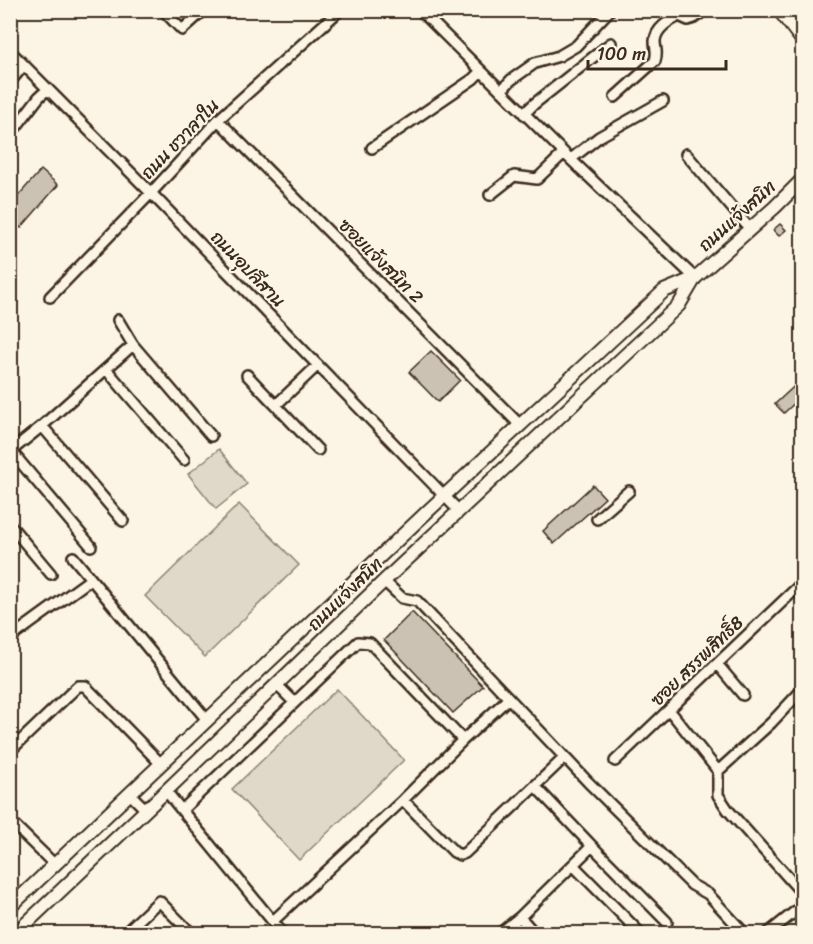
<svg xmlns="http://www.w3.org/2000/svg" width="813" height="944" font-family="Sriracha,'Playpen Sans Thai',sans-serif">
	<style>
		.green { fill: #e0d8c8; stroke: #8e8173; stroke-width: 1.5 }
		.building { fill: #ccc2b3; stroke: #3b2a1e; stroke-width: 1.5 }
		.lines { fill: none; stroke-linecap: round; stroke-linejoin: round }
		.minor-casing { stroke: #3b2a1e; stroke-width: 14 }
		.major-casing { stroke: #3b2a1e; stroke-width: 16 }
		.minor { stroke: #fcf5e5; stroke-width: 9 }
		.major { stroke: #fcf5e5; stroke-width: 12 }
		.labels { text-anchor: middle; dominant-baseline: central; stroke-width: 4.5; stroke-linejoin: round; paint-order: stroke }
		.street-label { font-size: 18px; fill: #3b2a1e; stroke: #fcf5e5 }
	</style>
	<rect width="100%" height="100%" fill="#fcf5e5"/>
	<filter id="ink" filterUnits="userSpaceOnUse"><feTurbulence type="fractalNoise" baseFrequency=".0167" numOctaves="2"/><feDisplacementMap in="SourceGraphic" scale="12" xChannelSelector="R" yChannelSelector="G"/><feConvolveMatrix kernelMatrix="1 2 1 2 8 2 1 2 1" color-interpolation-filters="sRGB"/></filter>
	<g filter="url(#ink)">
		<path class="green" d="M219,449L247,484L216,509L188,474Z
			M239,504L299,565L205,657L145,596Z
			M337,689L404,760L299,860L232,789Z"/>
		<path class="building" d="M41,170L58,185L21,228L10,219V205Z
			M780,224L786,230L779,236L773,230Z
			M431,351L460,380L438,402L409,372Z
			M802,379V396L784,413L775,404Z
			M593,485L605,498L554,544L543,531Z
			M412,612L483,686L453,713L384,640Z"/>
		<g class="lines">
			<g class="minor-casing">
				<path id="minor" d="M163,10L182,30L204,10
					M420,10L564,153L695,278
					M10,51L151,193L459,511
					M10,82L24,65
					M501,91L511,80L535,63L559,56L576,46L610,10
					M615,97L655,61C658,52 655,49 655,41C656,28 669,21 679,16L688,20L694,18L705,10
					M524,114L534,104L611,43
					M218,120L520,425
					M10,135L39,97L48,89
					M372,148L473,79L481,71
					M686,154L750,229
					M571,159L599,137L663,101
					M490,195L514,176L537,179L564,153
					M50,297L151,193L218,120L340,10
					M118,320L133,345L211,436
					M106,369L184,460
					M247,375L318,450
					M276,405L318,365
					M42,426L123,521
					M597,519L629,491
					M10,525L51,574
					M91,546L11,451L42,426L133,345
					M73,557L207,720
					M384,581L402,598L417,601L588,782L692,885L708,894L745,934
					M10,638L91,579
					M717,664L743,695
					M277,685L294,702
					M670,711L718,771V795L728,810L802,893
					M10,751L78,686H85L161,764
					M615,761L802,583
					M718,771L771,723L802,690
					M535,786L592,846L667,922
					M166,791L283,934
					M130,794L146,810
					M403,800L454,852L460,855L465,853L564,758
					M182,810L358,642L370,643L463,740
					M10,821L55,865
					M573,865L641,934
					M520,917L535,934
					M273,921L403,800L463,740L509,698
					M124,934L159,901L192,934
					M499,934L520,917L592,846
					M767,934L802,906"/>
			</g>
			<g class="major-casing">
				<path id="major" d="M779,10L802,40
					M10,907L428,511L664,291L695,278
					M15,934L166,791L384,581L679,305L695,278L775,207L802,180"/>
			</g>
			<use href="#minor" class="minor"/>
			<use href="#major" class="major"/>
		</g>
	</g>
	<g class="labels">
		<g class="street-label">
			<text transform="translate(180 139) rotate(-46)">ถนน ชวาลาใน</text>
			<text transform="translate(737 216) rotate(-42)">ถนนแจ้งสนิท</text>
			<text transform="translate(381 261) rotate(45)">ซอยแจ้งสนิท 2</text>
			<text transform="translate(248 269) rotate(46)">ถนนอุปลีสาน</text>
			<text transform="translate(345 594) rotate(-44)">ถนนแจ้งสนิท</text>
			<text transform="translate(697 661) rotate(-44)">ซอย สรรพสิทธิ์8</text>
		</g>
	</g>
	<rect width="813" height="944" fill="none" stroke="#fcf5e5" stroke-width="36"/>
	<rect x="18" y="18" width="777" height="908" fill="none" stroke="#3b2a1e" stroke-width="2" filter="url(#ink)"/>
	<path d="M588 60v9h138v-9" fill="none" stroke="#3b2a1e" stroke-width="3"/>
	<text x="597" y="60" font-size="18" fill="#3b2a1e" stroke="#fcf5e5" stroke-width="4.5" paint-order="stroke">100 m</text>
</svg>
